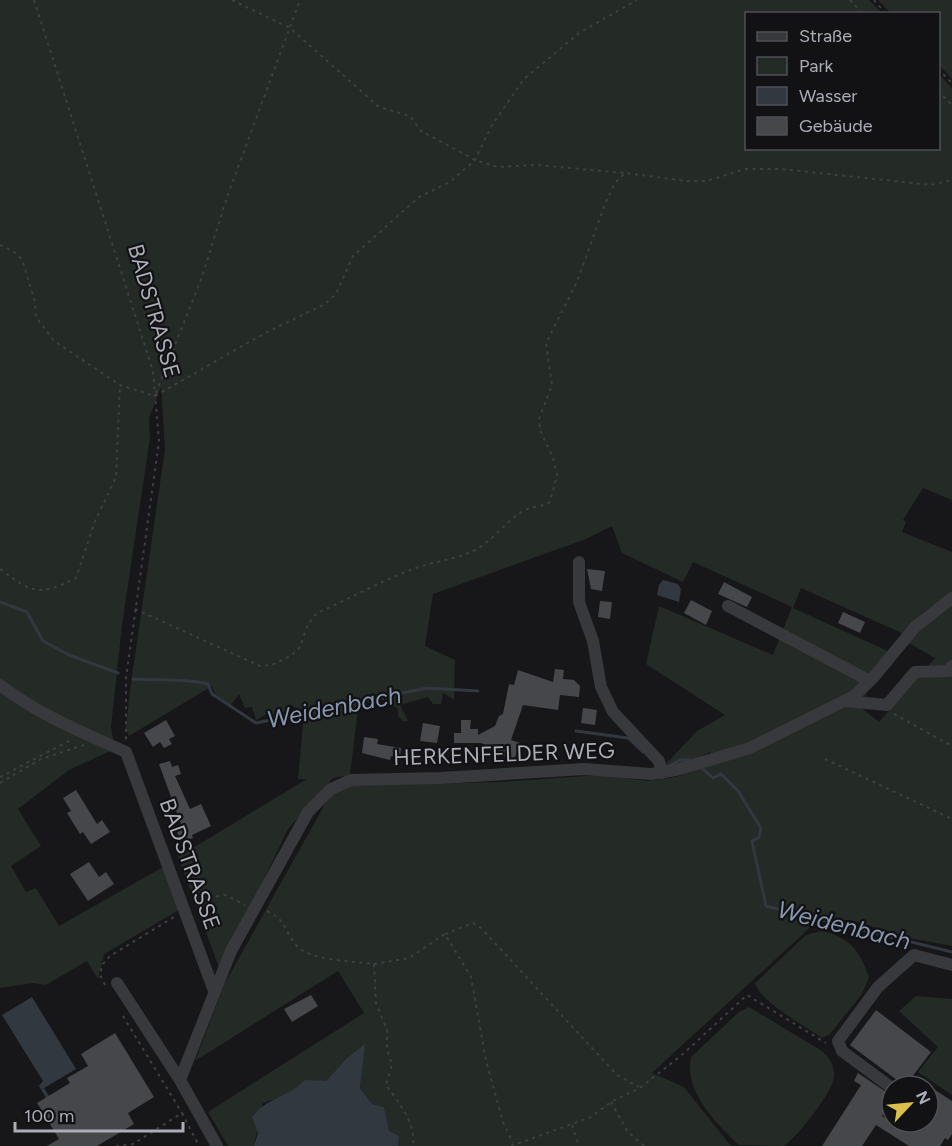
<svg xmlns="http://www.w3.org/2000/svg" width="952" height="1146" font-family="Figtree,sans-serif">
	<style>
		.green { fill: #242a25 }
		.water { fill: #323840 }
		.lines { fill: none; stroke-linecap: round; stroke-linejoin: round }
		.stream { stroke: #323840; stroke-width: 3 }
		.building { fill: #46474b }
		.path { stroke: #3f3f44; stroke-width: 2; stroke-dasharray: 3 4.5; stroke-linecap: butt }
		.minor { stroke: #38393d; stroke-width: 12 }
		.labels { text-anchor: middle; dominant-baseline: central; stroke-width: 4.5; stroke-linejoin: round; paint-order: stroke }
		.street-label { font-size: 22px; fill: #abadb7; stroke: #121214 }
		.water-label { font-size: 24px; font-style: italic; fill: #8696ae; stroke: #121214 }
	</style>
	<rect width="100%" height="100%" fill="#171719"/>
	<path class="green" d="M0,0H869L882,13L746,14V148H938L939,74L952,88V500L923,488L903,520L906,522L902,532L952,552V592L922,613L904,634L801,588L793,608L890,652L851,693L751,744L712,755L710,752L678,767L662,768L697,731L725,715L646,664L659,606L773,655L792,607L693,562L683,582L622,553L612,526L586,539L433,594L425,646L455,660L454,700L443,693L441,704H433L428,697L400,705L408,721H403L398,716V709L373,694L359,701L350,775L333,778L288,829L220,970L178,857L307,779H298L304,713L291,705L289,715C281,719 274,720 267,714L256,720L252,707L245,708L239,694L230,706L217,699L212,686L129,736L126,728L130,690L165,449L161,387L149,418L150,438L122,625L111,727L115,749L69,770L18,809L41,846L11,866L26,892L36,888L59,926L163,867L179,910L104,954L98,979L87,961L46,985L33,983L0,988Z
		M878,0H952V79L939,65L938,14L891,13Z
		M952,601V946L909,938L851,920L817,921L652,1073L684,1087L731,1146H398V1136L389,1132L384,1107L372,1104L360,1088L364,1045L347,1058L326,1081H305L293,1093L263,1103L254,1146H228L208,1112L364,1013L338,971L195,1061L225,983L330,795L346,786L501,782L600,775L648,781L676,777L713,762L872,685L859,706L879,722L935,658L907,642Z
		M821,931C849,936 860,951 869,977L862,994L830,1034L822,1038C804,1025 761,1003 755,983L806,935Z
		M916,996L952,999V1095L918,1072L938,1047L899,1011Z
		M749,1007L822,1051C829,1057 835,1066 834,1076C834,1091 797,1137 784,1146L739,1145C717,1125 683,1090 691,1057L739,1012Z"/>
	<path class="water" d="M663,580L678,584L681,589L679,602L657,595L659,585Z
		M32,997L76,1069L44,1088L49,1096L46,1098L39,1086L43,1081L2,1015Z
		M365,1044L360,1088L372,1104L384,1107L389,1131L399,1136L398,1146H254L258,1133L252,1117C269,1096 286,1099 305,1080L326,1081L347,1058Z"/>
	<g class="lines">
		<path class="stream" d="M0,602L27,612L43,641L69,655L118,673
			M133,679C159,681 183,678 208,684L212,694L256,723L427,688L478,691
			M576,731L628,738L643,752
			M671,765L680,760H689
			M702,768L713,778L721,774L738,791L761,828L759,837L752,841L766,906L952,952"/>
	</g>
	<path class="building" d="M587,569L605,571L602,591L591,589Z
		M724,582L752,597L747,607L718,594Z
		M691,600L712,611L706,625L684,613Z
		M600,601L612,602L610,619L598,617Z
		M843,612L865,622L860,633L838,623Z
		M555,669L564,670L563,679L574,680L580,686L579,697L560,695L558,710L523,705L511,740L520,743L514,760L496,753L497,750L481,743H454V733H461V720H471L470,729H478V735L495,726L499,716L503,714L509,684L514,685L518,670L553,682Z
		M583,708L597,710L595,725L581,723Z
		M166,720L175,736L169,739L172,744L164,748L160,742L153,747L144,733Z
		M423,723L440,726L437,743L420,741Z
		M364,737L378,739L377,744L401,748L400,757L391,756L390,760L362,753Z
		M170,761L172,767L178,765L181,774L175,776L190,809L201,804L211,826L192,835L193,838L181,843L176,829L182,827L159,764Z
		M76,790L97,824L102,820L110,832L91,844L83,832L80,834L67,813L71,811L63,798Z
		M89,862L99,877L106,872L114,884L88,901L70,874Z
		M311,995L318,1006L292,1022L284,1009Z
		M876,1010L931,1052L905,1086L850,1045Z
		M115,1033L154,1097L128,1113L134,1124L97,1146H47L59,1139L37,1103L70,1083L67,1078L88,1066L81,1054Z
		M858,1073L892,1096L882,1116L897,1126L899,1122H928V1094L932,1088L952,1101V1134L948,1140L945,1138L940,1146H909L876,1125L862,1146H822L861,1085L854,1081Z"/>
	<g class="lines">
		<path class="path" d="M34,0L153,371L159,441L126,678V741
			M232,0L290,28L379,107L410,116L421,131L475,160L497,167L537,165L625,173
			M850,0L863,14
			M874,0L886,14
			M938,69L952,83
			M938,91L952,105
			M0,245L13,251L22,259L35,302L36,317L54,341L120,385L155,396L265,333L325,304L336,294L353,256L419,197L450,182L475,160L492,125L524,79L579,33L637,0
			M156,393L202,277L227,197L300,0
			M0,569C33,593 38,597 76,578L95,521L116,477L120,385
			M135,609L260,666L272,665L292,655L300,647L308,624L317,613C349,599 381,581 413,569C433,561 455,560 475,550C494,540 506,520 525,510C533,506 542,507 550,502L557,475L553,458L540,430L539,419L552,385L546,343L577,282L605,204L615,183L625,173L687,181H707L745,169H781L931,185L952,180
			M894,714L952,746
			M825,759L952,819
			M0,777L71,740
			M0,783L41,759L84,745
			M194,900L226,895L245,905
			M267,911C289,922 283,931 297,946C310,961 354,961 374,964L376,1003L387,1030V1049L392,1065L386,1085C399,1103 416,1123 413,1146
			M445,934L473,923L481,928L617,1075L639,1087
			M374,964L409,958L445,934L471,977L486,1061L503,1122L513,1143
			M105,985L100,975L102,965L110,956L174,917
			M123,1016L182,1113
			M611,1102L628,1132L644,1146
			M572,1125L579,1146
			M116,1146L133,1144L182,1113L199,1146
			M511,1146L591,1117L611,1102L640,1088L683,1054L747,995L826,1043"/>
		<path class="minor" d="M579,562V602L593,641L601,687L613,712L659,761L662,773
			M728,606L870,681
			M0,685C37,714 84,733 126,752L214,991
			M845,701L887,705L915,672L949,671L952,666
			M117,983L180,1080L217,1146
			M180,1080L231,951L308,812L331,789L351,780L441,778L584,769L651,774L676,770L750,748L854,696L873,678L915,627L952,598
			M892,1088L842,1051L838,1041L878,987L914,955L952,965"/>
	</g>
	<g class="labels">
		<g class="street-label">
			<text transform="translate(154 311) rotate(74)">BADSTRASSE</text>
			<text transform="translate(504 754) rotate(-2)">HERKENFELDER WEG</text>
			<text transform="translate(190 864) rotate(70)">BADSTRASSE</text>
		</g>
		<g class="water-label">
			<text transform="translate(334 707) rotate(-11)">Weidenbach</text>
			<text transform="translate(844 925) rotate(14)">Weidenbach</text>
		</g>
	</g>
	<rect x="745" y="12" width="195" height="138" fill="#121214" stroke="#4f5055" stroke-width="1.5"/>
	<rect x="757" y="32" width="30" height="9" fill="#38393d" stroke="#4f5055" stroke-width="1.5"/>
	<text x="799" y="42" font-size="18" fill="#abadb7">Straße</text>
	<rect x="757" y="57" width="30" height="18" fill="#242a25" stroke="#4f5055" stroke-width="1.5"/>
	<text x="799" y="72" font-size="18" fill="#abadb7">Park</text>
	<rect x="757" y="87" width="30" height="18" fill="#323840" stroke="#4f5055" stroke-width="1.5"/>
	<text x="799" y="102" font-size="18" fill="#abadb7">Wasser</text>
	<rect x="757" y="117" width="30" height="18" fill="#46474b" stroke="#4f5055" stroke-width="1.5"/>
	<text x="799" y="132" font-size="18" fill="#abadb7">Gebäude</text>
	<g transform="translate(910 1104) rotate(64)"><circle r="28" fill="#121214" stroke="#4f5055" stroke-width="1.5"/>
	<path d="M0-4.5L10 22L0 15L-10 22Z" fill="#dcbe4b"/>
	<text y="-9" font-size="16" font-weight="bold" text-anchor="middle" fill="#abadb7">N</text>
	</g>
	<path d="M15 1122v9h168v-9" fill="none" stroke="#abadb7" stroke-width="3"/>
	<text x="24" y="1122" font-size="18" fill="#abadb7" stroke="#121214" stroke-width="4.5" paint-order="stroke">100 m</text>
</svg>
